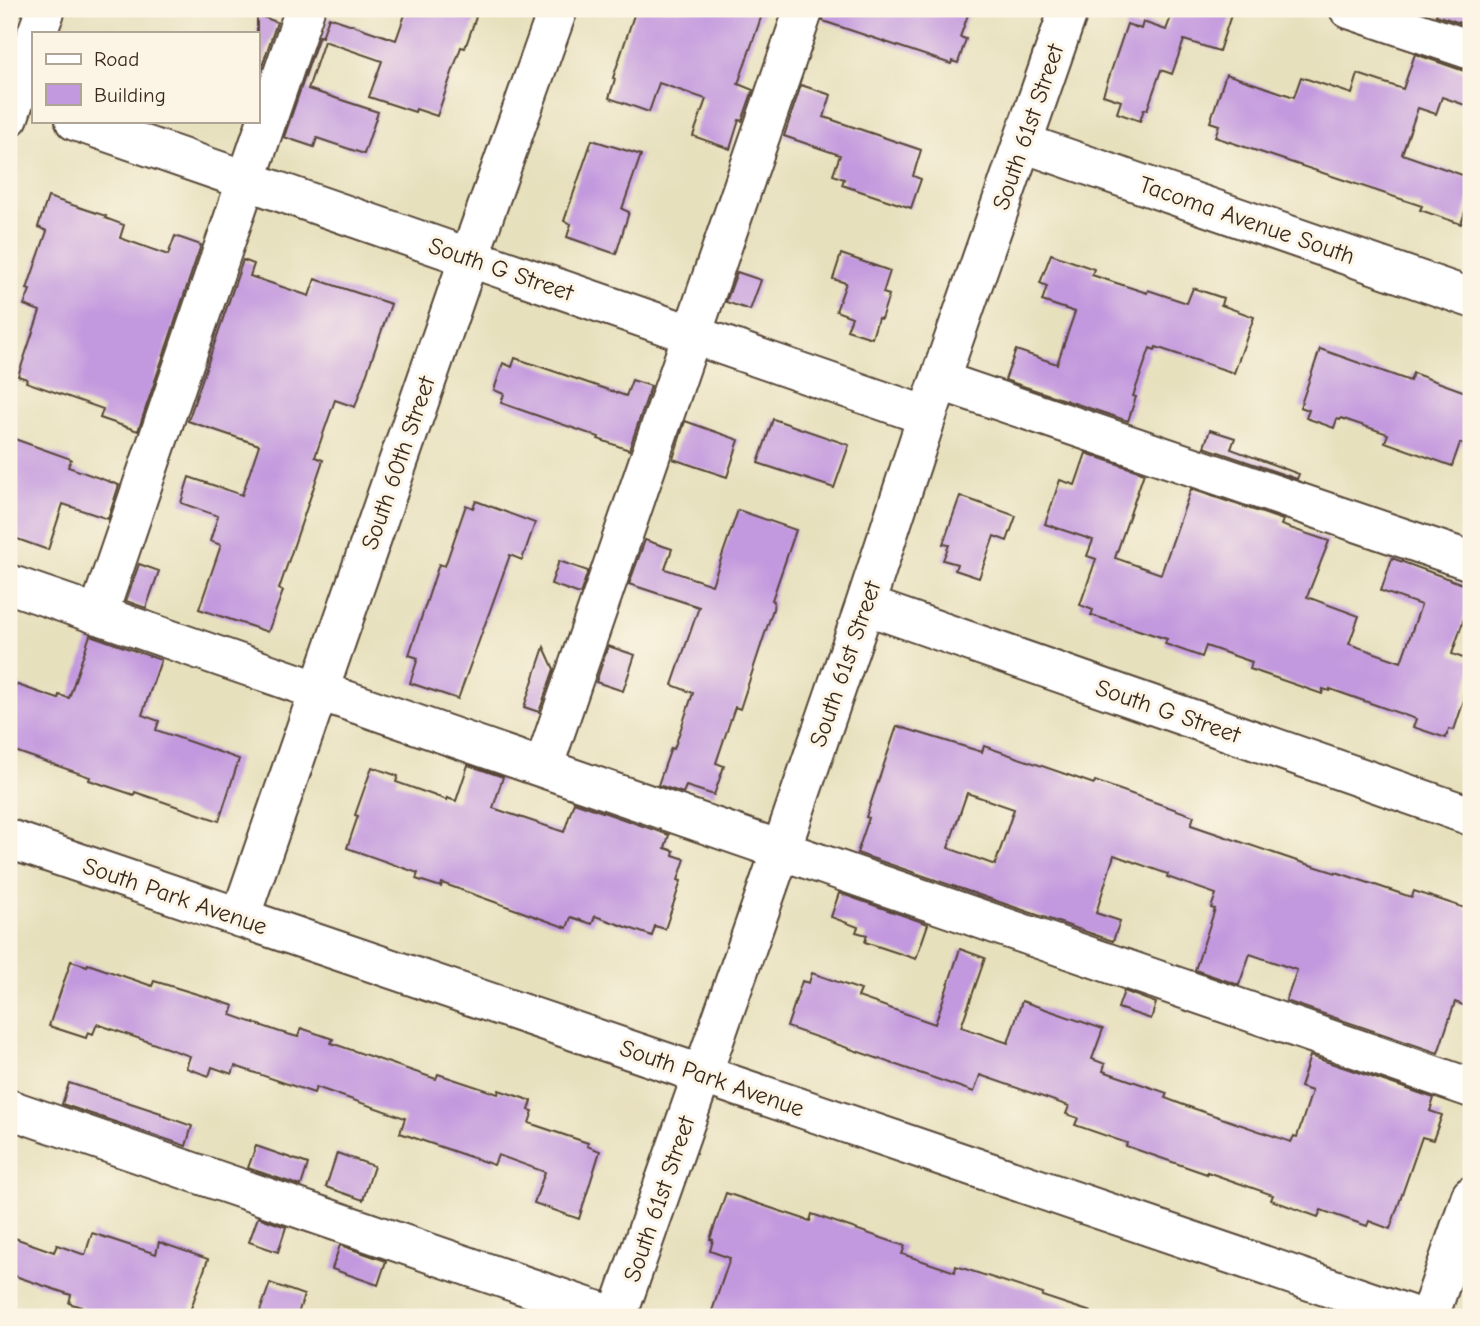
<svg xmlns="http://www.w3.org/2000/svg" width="1480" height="1326" font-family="'Comic Neue',sans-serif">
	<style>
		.building { fill: #c298de; fill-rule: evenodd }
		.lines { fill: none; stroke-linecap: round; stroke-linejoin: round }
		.minor-casing { stroke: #554536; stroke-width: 42 }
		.minor { stroke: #fff; stroke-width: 38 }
		.labels { text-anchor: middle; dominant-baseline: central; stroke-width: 6; stroke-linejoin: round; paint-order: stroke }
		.street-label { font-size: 24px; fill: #3b2a1e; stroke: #fcf5e5 }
	</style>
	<rect width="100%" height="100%" fill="#fcf5e5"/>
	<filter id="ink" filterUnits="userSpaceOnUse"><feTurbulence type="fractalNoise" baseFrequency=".0143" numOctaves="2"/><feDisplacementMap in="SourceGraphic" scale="14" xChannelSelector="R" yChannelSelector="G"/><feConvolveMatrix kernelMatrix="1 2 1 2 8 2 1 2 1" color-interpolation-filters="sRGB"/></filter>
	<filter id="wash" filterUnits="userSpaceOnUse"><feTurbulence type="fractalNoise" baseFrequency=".00686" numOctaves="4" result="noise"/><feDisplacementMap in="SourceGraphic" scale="28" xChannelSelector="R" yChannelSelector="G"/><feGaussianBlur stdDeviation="1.57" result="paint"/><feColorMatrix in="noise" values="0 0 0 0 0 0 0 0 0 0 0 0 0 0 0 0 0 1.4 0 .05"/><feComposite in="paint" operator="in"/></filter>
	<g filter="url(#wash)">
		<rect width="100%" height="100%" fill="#e7e0bd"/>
		<g id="blocks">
			<path class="building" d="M407,9H477L474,16L476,17L465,48L461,47L437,116L416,109L415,112L369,97L382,61L324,41L308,89L378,112L364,154L317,138L314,147L284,137L319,36L322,37L329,17L396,40Z
				M636,9H764L738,84L753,90L742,121L739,120L730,149L693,136L706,99L659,83L649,112L609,98L615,79L613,78Z
				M825,9H970L960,37L966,39L958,63L952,61L951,64L823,21Z
				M1174,9H1233L1219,51L1184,40L1172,74L1161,70L1147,110L1144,109L1140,121L1117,113L1121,101L1103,95L1127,24L1141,29L1143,22L1166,30Z
				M1438,9H1471V20L1469,26L1436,15Z
				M257,15L277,22L257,81Z
				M1415,54L1464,71H1471V107L1442,97L1436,114L1418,108L1402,154L1471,178V193L1461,224L1420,210L1422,206L1215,137L1219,125L1210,122L1226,74L1294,97L1301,77L1352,94L1358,74L1403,89Z
				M801,85L831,95L824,117L921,150L913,176L921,179L911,208L842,185L844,179L833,175L840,155L784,136Z
				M592,140L641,155L622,209L629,212L616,254L567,237L571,224L564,221Z
				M48,197L106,216L105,218L124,225L120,238L168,255L175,236L201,245L138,431L100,418L103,409L26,382L27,379L18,376L40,311L24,305L30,290L27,289L47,231L38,227Z
				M841,254L890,271L883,293L889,295L881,319L878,318L872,338L847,330L852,317L836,311L846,283L833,279Z
				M1051,254L1094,269L1092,275L1147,293L1148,290L1187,303L1193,288L1223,298L1221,305L1254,317L1234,373L1156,347L1155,350L1150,348L1133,396L1136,397L1128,421L1005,380L1016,350L1057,364L1075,312L1042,301L1047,286L1040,283Z
				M243,260L254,264L250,276L309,296L315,279L391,304L355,407L335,400L315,457L323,460L279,589L283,591L268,632L199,609L221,545L210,541L218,516L181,503L189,477L242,495L259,445L188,421Z
				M737,272L761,280L750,310L726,302Z
				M1320,349L1410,381L1413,373L1471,394V447L1460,443L1452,466L1385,442L1388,434L1341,418L1340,420L1337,419L1334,428L1306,418L1309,410L1300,407Z
				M515,358L626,396L632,380L651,386L629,450L598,439L599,437L501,403L504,394L494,390L503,363L512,367Z
				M773,419L849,445L834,488L758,463Z
				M685,421L739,440L727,477L673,459Z
				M1210,430L1235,438L1231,449L1299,474L1297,479L1204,447Z
				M9,437L71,459L68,467L119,485L108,519L63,504L48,550L9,536Z
				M1086,453L1144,473L1115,558L1161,574L1191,489L1283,520L1281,525L1329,541L1307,597L1359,616L1349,644L1401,662L1421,605L1381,591L1392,558L1471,587V598L1452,654L1471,661V671L1463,696L1465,697L1454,730L1449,729L1446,738L1413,727L1416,719L1330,689V691L1323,689L1322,694L1250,669L1252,662L1206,646L1202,657L1165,644L1167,639L1091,615L1093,610L1080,605L1096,559L1087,556L1093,540L1045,524L1060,480L1075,485Z
				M960,496L1016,516L1007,541L994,536L979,578L955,570L957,564L943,560L949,545L943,544Z
				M476,501L535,523L522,560L510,555L458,699L410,683L418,658L409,655L439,564L445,566L466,505L473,508Z
				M738,510L796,530L772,600L774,601L773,609L740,709L735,707L716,763L724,766L714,795L686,786L683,793L658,785L671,748L674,749L693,693L672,685L699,607L629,584L645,540L672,549L665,569L712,585Z
				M559,561L588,571L580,594L551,584Z
				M139,564L159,571L146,608L126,601Z
				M90,635L161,660L142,715L159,721L156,730L239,759L219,821L135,792L134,795L89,780L90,777L9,749V682L58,699L59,695L69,698Z
				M608,646L635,655L623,691L596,682Z
				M544,647L554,669L539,712L524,707Z
				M897,726L982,752L984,746L1094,784L1095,781L1194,816L1191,825L1294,860L1336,873V872L1405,895L1412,897L1414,891L1471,910V1008L1455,1002L1438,1053L1286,1001L1297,970L1250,954L1239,985L1195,970L1215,909L1211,908L1216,894L1167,877L1168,874L1114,855L1096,913L1120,921L1113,941L857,853L869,818L866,817ZM967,793L1014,809L995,865L948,848Z
				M468,765L503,777L493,808L564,832L574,802L669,835L665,848L674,851L673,855L685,859L678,880L681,881L665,929L655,926L652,936L595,916L592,924L571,917L567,928L442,883L441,887L416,879L418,873L347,848L358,816L355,815L372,767L398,776L396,782L447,800V798L456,801Z
				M839,893L928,924L916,959L865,942L867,935L856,932L858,927L831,917Z
				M960,949L985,958L961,1027L1008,1043L1022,1001L1103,1029L1092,1059L1105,1064L1103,1071L1167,1093L1165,1098L1181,1104L1291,1142L1294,1136L1297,1137L1312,1091L1300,1087L1310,1056L1434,1098L1430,1111L1442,1115L1433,1140L1422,1137L1390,1229L1369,1221L1367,1226L1321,1210L1318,1217L1271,1200L1273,1195L1207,1172V1174L1126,1146L1127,1143L1075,1125L1078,1118L1066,1114L1069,1106L980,1075L974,1092L787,1027L802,981L809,983L812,973L861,990L858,997L935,1024Z
				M71,961L87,966L88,964L152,986L154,981L210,998L234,1006L231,1015L280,1032L298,1037L301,1028L333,1039L331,1043L436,1079L438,1074L498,1094L499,1090L532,1101L529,1110L533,1111L529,1123L588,1143L587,1146L600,1151L579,1219L534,1203L545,1172L498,1155L494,1165L400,1133L405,1118L316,1087L314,1093L235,1066L232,1074L212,1067L209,1076L186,1068L190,1056L97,1024L93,1034L88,1032L86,1038L49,1026Z
				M1124,991L1156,1003L1151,1019L1118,1008Z
				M69,1083L161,1113V1115L192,1126L186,1146L62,1104Z
				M256,1146L308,1164L301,1186L248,1168Z
				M337,1153L374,1166L363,1200L326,1187Z
				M726,1193L810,1221L812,1214L905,1246L902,1254L955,1272L956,1266L1043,1294L1042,1296L1091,1312L1090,1317H710L730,1258L710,1251L713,1240L710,1239Z
				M258,1217L286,1227L278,1252L249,1242Z
				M92,1233L156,1254L159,1242L208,1259L188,1317H81L84,1308L69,1303L71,1295L9,1274V1236L54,1252L57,1245L85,1255Z
				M340,1245L386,1261L378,1285L332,1269Z
				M270,1283L304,1295L297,1317H258Z"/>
		</g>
	</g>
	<g filter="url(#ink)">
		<use href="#blocks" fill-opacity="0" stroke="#554536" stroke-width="2"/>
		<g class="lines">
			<g class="minor-casing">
				<path id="minor" d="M1349,9L1471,50
					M37,33L46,9
					M9,117L33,45
					M75,121L927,416
					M1023,143L1471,298
					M941,381L1471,561
					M9,584L1471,1088
					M865,605L1471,816
					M98,615L305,9
					M543,768L804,9
					M9,839L1416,1317
					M240,918L469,258L558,9
					M9,1109L616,1317
					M617,1317L781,850L865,605L927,416L1069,9
					M1429,1317L1471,1196"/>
			</g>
			<use href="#minor" class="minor"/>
		</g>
	</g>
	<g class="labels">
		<g class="street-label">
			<text transform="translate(1028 127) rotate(-71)">South 61st Street</text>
			<text transform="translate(1247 220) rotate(19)">Tacoma Avenue South</text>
			<text transform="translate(501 269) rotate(19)">South G Street</text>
			<text transform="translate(398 463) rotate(-71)">South 60th Street</text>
			<text transform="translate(845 664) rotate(-71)">South 61st Street</text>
			<text transform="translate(1168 711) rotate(19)">South G Street</text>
			<text transform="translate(175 896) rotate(19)">South Park Avenue</text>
			<text transform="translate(712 1078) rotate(19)">South Park Avenue</text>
			<text transform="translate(659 1199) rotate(-71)">South 61st Street</text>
		</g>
	</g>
	<rect width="1480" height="1326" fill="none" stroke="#fcf5e5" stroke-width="35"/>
	<rect x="32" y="32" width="228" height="91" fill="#fcf5e5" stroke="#afa495" stroke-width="2"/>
	<rect x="46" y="54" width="35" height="10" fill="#ffffff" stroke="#afa495" stroke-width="2"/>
	<text x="94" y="66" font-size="21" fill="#3b2a1e">Road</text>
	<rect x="46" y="84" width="35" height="21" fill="#c298de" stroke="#afa495" stroke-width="2"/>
	<text x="94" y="102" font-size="21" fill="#3b2a1e">Building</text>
</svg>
